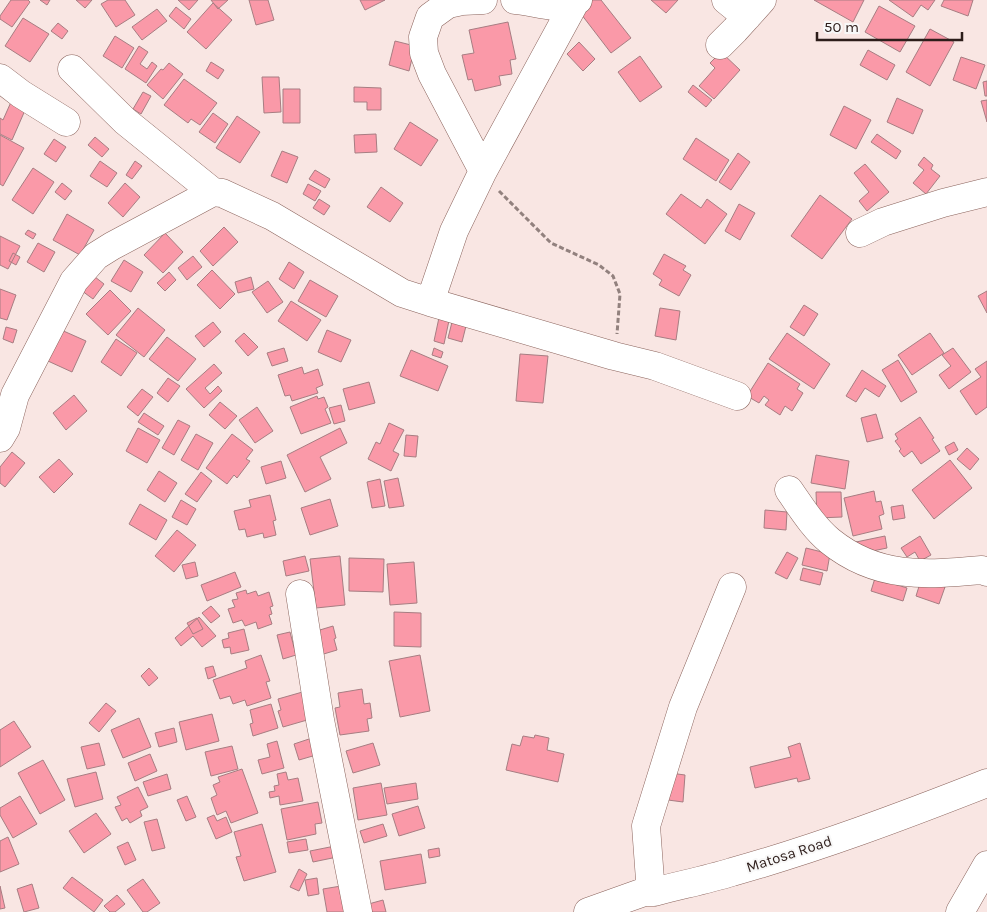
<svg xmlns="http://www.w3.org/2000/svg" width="987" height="912" font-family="Karla,sans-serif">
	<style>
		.building { fill: #fa99a8; stroke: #a77d82 }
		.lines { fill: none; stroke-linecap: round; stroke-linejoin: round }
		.minor-casing { stroke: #8b645d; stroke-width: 29 }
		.path { stroke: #92817e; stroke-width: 3; stroke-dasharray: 5 2.5; stroke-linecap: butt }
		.minor { stroke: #fff; stroke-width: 28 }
		.labels { text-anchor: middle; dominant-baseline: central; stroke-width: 4; stroke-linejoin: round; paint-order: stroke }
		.street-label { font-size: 15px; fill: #2d1d1a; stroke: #f8f8f8 }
	</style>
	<rect width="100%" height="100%" fill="#f9e6e3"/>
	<path class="building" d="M11,0H28L30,2L12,27L0,19V16Z
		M40,0H50L47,5Z
		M76,0H92L85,8Z
		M108,0H125L135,15L116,27L101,4Z
		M178,0H198L189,10Z
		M211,0H228L218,9Z
		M249,0H268L274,20L256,25Z
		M360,0H385L365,10Z
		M590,0H601L631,38L611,53L578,10Z
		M651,0H678L666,13Z
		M814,0H864L853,22Z
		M889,0H935L928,10L921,5L913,17Z
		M944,0H973L968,16L941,6Z
		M213,3L232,20L206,49L187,32Z
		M879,6L915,26L900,52L865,32Z
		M176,7L191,19L184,29L169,16Z
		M157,9L167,21L142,40L132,27Z
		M23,18L49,34L30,62L5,46Z
		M508,22L516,59L510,60L512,74L499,76L501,85L475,91L472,79L468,80L462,55L474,53L469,30Z
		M58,23L68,31L62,39L51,31Z
		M930,29L954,42L930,86L906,72Z
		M115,36L134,48L122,68L103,56Z
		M395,41L415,46L409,71L389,65Z
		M579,42L595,59L583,71L567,54Z
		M139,46L148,52L140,64L147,69L152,62L157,66L146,83L125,69Z
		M868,50L895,65L887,80L860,65Z
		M721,52L740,70L714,99L699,86L715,68L710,63Z
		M640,56L662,87L640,102L618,72Z
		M961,57L985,65L976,89L953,80Z
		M211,62L224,70L218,79L206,71Z
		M169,63L183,74L163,99L147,85L161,69L163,70Z
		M262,77H279L281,112L264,113Z
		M184,79L217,103L200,125L191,119L188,123L164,105Z
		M987,81V96H985L983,82Z
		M693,85L712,100L706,107L688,92Z
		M354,87L381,88V110H367V102H354Z
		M283,89H300V123H283Z
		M143,92L151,96L141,114L133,109Z
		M897,98L923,110L913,134L887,122Z
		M987,100V122L981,101Z
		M11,102L26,108L12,140L0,134V118L3,120Z
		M844,106L871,120L856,149L830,135Z
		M213,113L228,124L215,143L199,132Z
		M237,116L260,132L240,163L216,148Z
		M410,122L438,140L421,166L394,149Z
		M376,134L377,152L355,153L354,135Z
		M877,134L901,151L896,159L871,142Z
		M0,135L24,148L3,186L0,184Z
		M95,137L109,149L102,157L88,145Z
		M696,138L729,160L716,181L683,159Z
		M54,139L66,147L56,162L44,154Z
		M282,151L298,157L287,183L271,176Z
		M738,153L750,162L731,190L719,182Z
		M924,157L933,165L931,169L940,176L926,194L913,183L924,170L918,165Z
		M100,161L117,173L107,187L90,176Z
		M135,161L142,166L132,179L126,175Z
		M865,164L889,192L867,211L859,201L869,192L854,173Z
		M33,168L54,182L33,214L12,200Z
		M315,170L330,179L325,188L309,179Z
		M62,183L72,191L65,200L55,192Z
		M125,183L140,197L123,217L108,203Z
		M308,184L321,191L315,201L303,194Z
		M381,187L403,203L390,222L367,207Z
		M681,194L701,208L707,199L727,214L705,244L666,214Z
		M820,195L852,219L822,259L791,236Z
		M319,199L330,206L324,215L313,208Z
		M739,204L755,213L740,240L725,231Z
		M67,214L94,230L80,255L53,240Z
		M224,227L238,242L213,266L200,251Z
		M28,230L36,234L33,239L25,234Z
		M165,233L183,252L163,273L144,255Z
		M0,236L20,246L8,269L0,265Z
		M38,243L55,252L44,272L27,262Z
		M13,253L20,257L16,265L9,261Z
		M664,254L686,266L683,270L691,275L679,296L659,285L662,280L653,274Z
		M193,256L202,267L187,280L178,268Z
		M124,260L143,272L131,292L111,281Z
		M289,262L304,272L294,289L279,279Z
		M212,270L235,294L220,309L197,285Z
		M169,272L176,280L165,291L157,283Z
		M90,273L104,284L93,299L78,288Z
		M251,277L254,289L238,293L235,282Z
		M310,280L338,296L326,317L298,301Z
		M268,281L283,302L267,313L252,292Z
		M0,289L16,295L7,320L0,318Z
		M110,290L131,311L108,335L86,314Z
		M987,291V313L978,296Z
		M291,301L321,320L307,341L278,321Z
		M804,305L818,314L804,336L790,327Z
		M138,308L165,330L144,357L116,335Z
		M660,308L680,311L676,340L655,336Z
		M440,313L450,316L444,344L434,341Z
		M454,314L468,318L462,342L448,338Z
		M213,322L221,332L204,347L195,336Z
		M50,325L86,341L72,372L37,356Z
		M6,327L17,330L13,343L3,339Z
		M327,330L351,340L341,362L318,352Z
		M244,333L258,347L248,356L235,341Z
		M787,333L830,364L814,389L769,359Z
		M930,333L944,353L912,375L898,355Z
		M167,337L196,359L178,381L149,359Z
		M116,339L137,353L121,376L101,362Z
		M284,348L288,361L272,366L267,353Z
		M434,348L443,352L441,358L432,355Z
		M953,348L971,372L949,389L939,375L951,366L942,355Z
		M411,350L448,366L438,391L400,376Z
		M520,354L548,356L543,403L516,401Z
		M898,360L917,392L901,402L882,370Z
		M987,361V407L976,415L960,391L981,377L975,369Z
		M768,363L800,384L797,389L803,393L792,411L785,406L780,415L765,405L769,400L764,396L759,403L747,396Z
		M214,364L222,373L205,388L210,394L218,386L222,391L204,408L186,389Z
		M302,367L304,374L318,369L323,385L316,388L318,393L292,401L290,395L285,396L278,375Z
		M862,370L886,386L879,397L865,388L856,402L846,396Z
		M168,378L180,386L168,402L157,393Z
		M369,382L375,403L349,410L343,389Z
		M142,389L153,397L138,416L127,407Z
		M74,395L87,411L66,430L53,413Z
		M317,396L318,399L324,397L328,407L325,409L331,423L301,434L290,407Z
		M220,402L237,416L225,429L209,415Z
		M341,405L345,421L334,424L329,408Z
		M257,407L273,431L255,443L239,420Z
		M144,413L164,426L158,435L138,422Z
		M876,414L883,438L867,442L861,418Z
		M920,417L934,438L932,439L940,451L921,464L912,451L904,457L899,451L901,449L895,441L898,439L895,434Z
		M178,420L190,426L174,455L162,448Z
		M389,423L404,430L393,451L399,454L391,471L368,459L376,442L380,444Z
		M138,428L160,440L147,463L126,451Z
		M340,428L347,443L320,457L331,479L305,492L287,455Z
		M196,434L213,443L198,470L181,460Z
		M232,434L253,450L246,459L250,461L237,478L234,475L227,484L206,468Z
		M406,435L418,436L416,457L404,456Z
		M954,442L958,450L949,455L945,447Z
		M967,448L979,459L970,470L957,459Z
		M12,452L25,463L5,487L0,483V467Z
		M816,455L849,461L845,489L811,483Z
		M59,459L73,474L54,493L39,477Z
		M950,460L972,488L934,519L912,490Z
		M281,461L286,478L266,484L261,467Z
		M159,471L177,483L165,502L147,490Z
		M201,472L212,481L197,502L185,494Z
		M398,478L404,506L389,508L384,481Z
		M380,479L385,506L372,508L367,482Z
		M874,491L876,502L881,501L884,514L879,516L882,529L853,536L844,498Z
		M816,492H841L842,517L817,518Z
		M270,495L276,520L273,521L276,535L264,538L263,533L247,537L245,529L239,530L234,511L251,507L249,500Z
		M330,499L338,526L310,535L301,508Z
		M181,500L196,509L187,525L172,517Z
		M140,504L167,520L156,540L129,524Z
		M903,505L905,518L893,520L891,507Z
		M765,510L787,512L786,530L764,528Z
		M177,530L196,545L174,572L155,556Z
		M885,536L887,548L858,554L856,542Z
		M920,536L931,555L920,561L915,552L907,557L901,548Z
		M806,548L830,554L827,571L802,565Z
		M787,552L798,558L787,579L775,573Z
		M305,556L309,571L286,576L283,561Z
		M340,556L345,605L316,608L310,559Z
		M349,558L384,559L383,592L349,591Z
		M195,562L198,576L186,579L182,565Z
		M414,562L417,603L390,605L387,564Z
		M803,568L823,573L820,585L800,580Z
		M235,572L241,587L207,601L201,585Z
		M875,578L907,588L903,601L871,591Z
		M921,580L945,587L939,604L916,596Z
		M246,590L247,594L256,591L258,596L269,592L273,606L270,607L272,614L269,615L272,624L258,629L256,622L245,626L242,620L233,623L228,609L235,607L232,600L238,599L236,593Z
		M211,606L220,616L211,623L202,613Z
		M394,612L421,613V647L394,646Z
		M199,617L216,636L202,647L193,636L181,646L175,638Z
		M197,618L203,629L193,634L187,623Z
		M333,626L336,638L334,639L337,650L317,656L310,633Z
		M244,629L249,650L231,654L230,647L224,648L222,640L229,638L228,633Z
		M290,632L296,655L283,659L277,635Z
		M261,655L270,681L266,682L271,698L247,706L245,700L233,704L230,696L220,699L213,680L247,668L245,661Z
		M420,655L430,711L400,717L389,661Z
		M213,666L216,676L208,679L205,668Z
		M149,668L158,678L149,686L141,676Z
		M362,689L364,704L370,703L372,718L367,719L369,731L340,735L335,708L340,707L338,693Z
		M306,691L314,718L283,727L278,711L281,710L278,699Z
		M106,703L116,711L99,732L89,723Z
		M271,704L278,728L253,736L250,724L253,723L250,710Z
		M212,714L219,741L186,750L179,722Z
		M139,718L151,747L123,758L111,730Z
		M14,721L31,747L0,767V730Z
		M174,728L177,742L159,747L155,733Z
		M535,735L549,738L547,750L564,754L558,782L506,770L512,744L520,746L523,736L534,738Z
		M318,736L323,753L299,760L294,744Z
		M277,741L284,768L262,774L258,760L270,757L267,744Z
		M99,743L105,765L87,769L81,747Z
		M373,743L380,765L353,773L346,751Z
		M800,743L810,779L798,782L797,778L755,788L750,767L791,757L788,747Z
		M232,746L238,769L211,776L205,752Z
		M150,754L157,771L135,781L128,763Z
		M43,760L65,800L40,814L18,773Z
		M242,769L258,813L231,823L226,811L217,815L211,798L217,795L213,785L220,782L218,777Z
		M96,772L103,799L75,807L67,779Z
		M286,772L288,780L298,778L303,801L280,805L279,796L270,798L269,792L275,791L274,786L279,785L277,774Z
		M670,773L685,775L683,802L668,800Z
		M167,774L171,789L148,796L143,782Z
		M381,783L387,815L358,820L353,788Z
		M416,783L418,799L387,804L384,788Z
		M138,787L148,807L140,811L142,816L130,823L127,818L122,821L115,807L121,805L117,797Z
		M20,796L37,824L13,838L0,815V808Z
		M187,796L196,817L186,821L177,800Z
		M318,802L322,823L315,824L316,834L287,840L281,809Z
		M418,806L425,828L399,836L392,814Z
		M96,813L111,834L84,853L69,831Z
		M214,815L217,821L226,817L232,832L216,839L207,818Z
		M157,819L165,848L152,851L144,822Z
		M262,824L276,872L244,881L236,857L241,856L234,832Z
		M383,824L387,836L364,843L360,831Z
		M8,837L19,864L0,872V841Z
		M306,839L308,850L289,853L287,842Z
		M128,842L136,860L125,865L117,847Z
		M340,845L342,856L313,862L310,851Z
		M439,848L440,856L429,858L428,850Z
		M421,854L426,883L385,890L380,861Z
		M299,869L307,874L299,891L290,887Z
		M72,877L103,900L94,912L63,888Z
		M317,878L319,894L308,896L305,880Z
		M143,879L160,903L147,912H143L127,890Z
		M32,884L39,908L24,912L17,889Z
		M347,885L352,912H327L323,889Z
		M0,886L5,908L0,909Z
		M117,895L125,904L115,912H110L104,906Z
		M383,900L386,912H367L365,905Z"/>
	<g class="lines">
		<g class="minor-casing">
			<path id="minor" d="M515,0C535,1 559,13 578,0
				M726,0L747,17
				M720,45L735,30L762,0
				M72,69L125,121L213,192
				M0,78L21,94L66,122
				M483,171L432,74L424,53L423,37L430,17L448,4L462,1L483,0
				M860,233L883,222L943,203L987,192
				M430,302L454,231L483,171L575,2
				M0,438L6,428L15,395L74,281L96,256L112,246L213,192L222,193L272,216L402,293L430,302L614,356L655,366L737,396
				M789,490C801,507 813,527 830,541C877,579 925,575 982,570L987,572
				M300,594L320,720L358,912
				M654,892L650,880L646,826L683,707L732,587
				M588,912L644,892H654C680,885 706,880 732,872C818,848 903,816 987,783
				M960,912L987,865"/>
		</g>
		<path class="path" d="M499,191L551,243L599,265L613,276L620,294L617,334"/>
		<use href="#minor" class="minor"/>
	</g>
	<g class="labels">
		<g class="street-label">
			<text transform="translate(789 854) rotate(-18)">Matosa Road</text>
		</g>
	</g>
	<path d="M817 32v8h145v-8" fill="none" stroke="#2d1d1a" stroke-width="2.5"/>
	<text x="824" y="32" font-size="15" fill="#2d1d1a" stroke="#f8f8f8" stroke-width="4" paint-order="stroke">50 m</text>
</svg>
